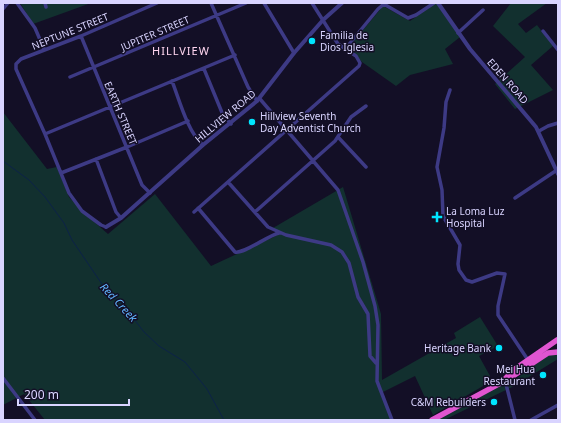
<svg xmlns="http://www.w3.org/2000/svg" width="561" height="423" font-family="'Noto Sans',sans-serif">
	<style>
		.green { fill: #12302f }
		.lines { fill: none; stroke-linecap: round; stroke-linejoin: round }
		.stream { stroke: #0c2248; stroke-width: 1 }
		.minor { stroke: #3d3a85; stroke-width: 3.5 }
		.tertiary { stroke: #3d3a85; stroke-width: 4 }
		.trunk { stroke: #e055d1; stroke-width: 5.5 }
		.poi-dot { fill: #00e5ff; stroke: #130f26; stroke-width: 1.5 }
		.labels { text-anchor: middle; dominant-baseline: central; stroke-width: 3; stroke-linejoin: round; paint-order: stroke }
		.street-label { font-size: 10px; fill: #d9d4ff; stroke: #130f26 }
		.poi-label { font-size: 10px; fill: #d9d4ff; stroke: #130f26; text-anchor: start }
		.neighbourhood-label { font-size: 11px; letter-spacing: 1px; fill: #ffd6f0; stroke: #130f26 }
		.water-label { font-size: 11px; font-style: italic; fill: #62b6ff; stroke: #130f26 }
	</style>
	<rect width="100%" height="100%" fill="#130f26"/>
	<path class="green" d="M20,3H91L33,24Z
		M436,3L460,37L445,49L453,64L410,75L396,86L362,62L348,48L383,6L410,21Z
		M511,3H547L518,24L526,33L537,25L553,46L531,65L553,90L515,109L495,84L525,57L493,26Z
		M3,112L47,169L57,167L69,197L83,212L108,234L155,194L211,266L280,234L273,228L343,187L381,314L382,380L456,338L454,333L480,317L498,346L479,356L490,376L489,381L490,382L433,415L415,376L381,393L393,420H45L24,394L3,405Z
		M558,354V359L514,386L444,420H437L494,387L516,379L527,370L549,355Z"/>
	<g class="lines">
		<path class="stream" d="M3,161L29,180L45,197L64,223L72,240L106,290L123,305L144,332L159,346L185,362L207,389L224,420"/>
		<path class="minor" d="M17,3L35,28L44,49
			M45,3L46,7
			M211,3L248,87L257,101
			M264,3L294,53
			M382,3L408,18L416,15L434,3
			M3,9L8,3
			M543,31L558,50
			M458,33L483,10
			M81,36L142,185L150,193
			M346,48L378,9L384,4
			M204,69L223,115L231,124
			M70,77L246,3
			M172,81C179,99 188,133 203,145
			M450,90L446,102L444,128L437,167L442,190L443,216L460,245L458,264L459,270L466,280L472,282L497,273L505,274L498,306V315L528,360
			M260,99L338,190L363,262L375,306L378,325L377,381L392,420
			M539,131L548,126L558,123
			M45,134L235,55
			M338,137L366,167
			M96,159L116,212L121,218
			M61,173L127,147L188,121
			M228,182L268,227L286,235L331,245L342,252L349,263L358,297L368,314L370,356L376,363
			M515,198L557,170
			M198,208L235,252C244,254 267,236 279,233
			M194,212L359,66L360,63L356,56L338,44L312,3
			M255,212L335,141L351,117L366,106
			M106,227L101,225L82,211L69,193L45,134L16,69V64L21,59L81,36L157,3
			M3,378L35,420
			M505,380L515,420
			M531,420L558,405"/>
		<path class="tertiary" d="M438,3L470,49L536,127L558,174
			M106,227L121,218L203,145L257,101L294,53L323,20L342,3"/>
		<path class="trunk" d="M505,379L515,369L557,340
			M432,420L510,378L548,353L558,352"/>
	</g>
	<g class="poi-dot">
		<circle cx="312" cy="41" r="4"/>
		<circle cx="252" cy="122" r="4"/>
		<path d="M435 211h4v4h4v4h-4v4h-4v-4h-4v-4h4z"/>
		<circle cx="499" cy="348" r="4"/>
		<circle cx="543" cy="375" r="4"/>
		<circle cx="494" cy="402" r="4"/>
	</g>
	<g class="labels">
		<g class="street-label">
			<text transform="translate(70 31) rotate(-22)">NEPTUNE STREET</text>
			<text transform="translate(155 33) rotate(-23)">JUPITER STREET</text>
			<text transform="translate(508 81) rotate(49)">EDEN ROAD</text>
			<text transform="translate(121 113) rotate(67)">EARTH STREET</text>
			<text transform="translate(225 116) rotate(-40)">HILLVIEW ROAD</text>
		</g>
		<g class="poi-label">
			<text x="320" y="35">Familia de<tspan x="320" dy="12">Dios Iglesia</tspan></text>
			<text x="260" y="116">Hillview Seventh<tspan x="260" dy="12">Day Adventist Church</tspan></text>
			<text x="446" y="211">La Loma Luz<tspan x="446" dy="12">Hospital</tspan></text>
			<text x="491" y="348" text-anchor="end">Heritage Bank</text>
			<text x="535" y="369" text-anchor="end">Mei Hua<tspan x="535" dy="12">Restaurant</tspan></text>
			<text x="486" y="402" text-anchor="end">C&amp;M Rebuilders</text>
		</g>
		<g class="neighbourhood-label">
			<text x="181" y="50">HILLVIEW</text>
		</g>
		<g class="water-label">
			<text transform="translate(119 302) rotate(47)">Red Creek</text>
		</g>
	</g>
	<rect width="561" height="423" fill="none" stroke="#d9d4ff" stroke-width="8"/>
	<path d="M18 399v6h111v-6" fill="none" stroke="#d9d4ff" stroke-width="2"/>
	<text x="24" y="399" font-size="12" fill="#d9d4ff" stroke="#130f26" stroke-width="3" paint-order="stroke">200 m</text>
</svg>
